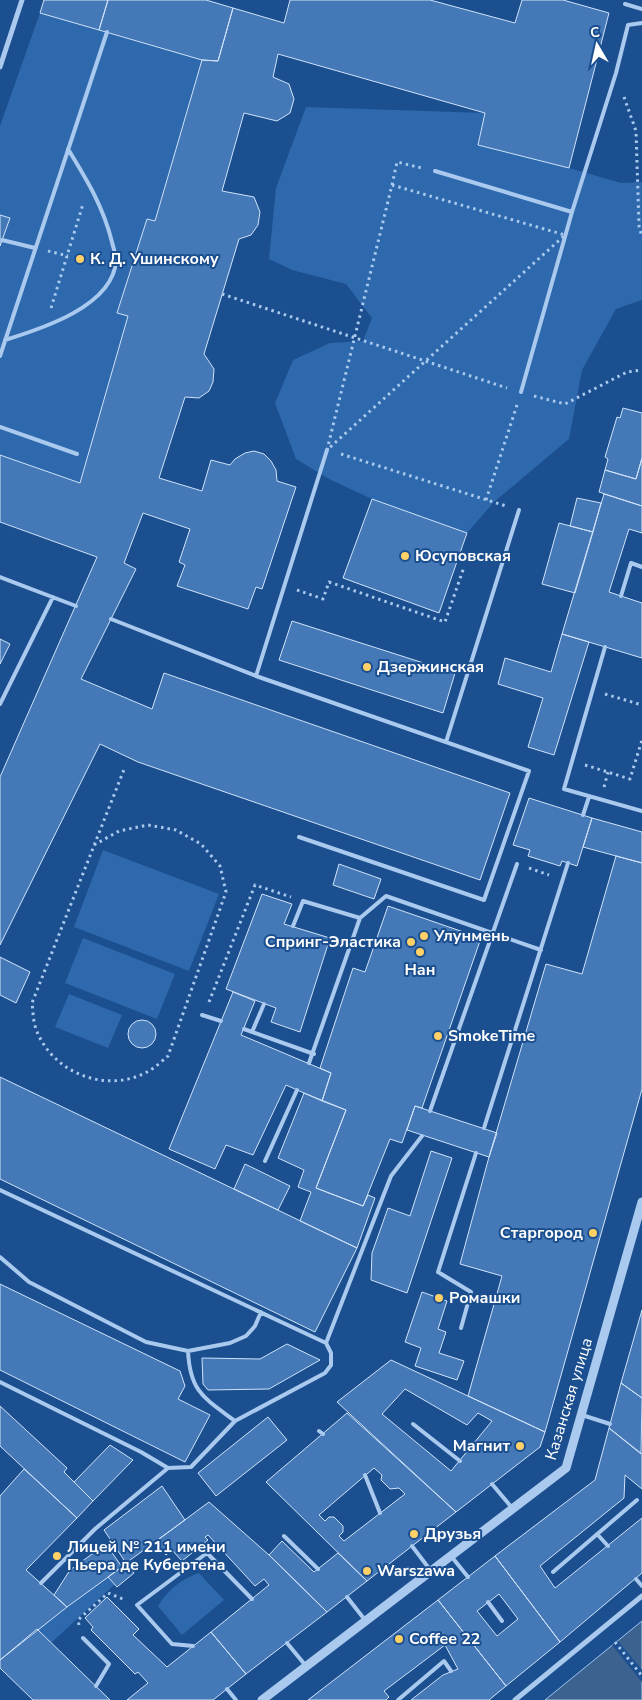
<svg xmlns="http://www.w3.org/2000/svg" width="642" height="1700" font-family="'Nunito Sans',sans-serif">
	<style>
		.green { fill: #2e69ad }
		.water { fill: #3c6290; stroke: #9cc4f0 }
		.pier { fill: #1b4f8f }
		.building { fill: #4478b7; stroke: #cfe3fa; fill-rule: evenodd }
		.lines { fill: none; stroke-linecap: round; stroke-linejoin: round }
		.path { stroke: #a9c9ee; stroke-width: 3; stroke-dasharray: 2.5 4; stroke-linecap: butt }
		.service { stroke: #a9c9ee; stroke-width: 4 }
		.minor { stroke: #a9c9ee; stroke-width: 5 }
		.tertiary { stroke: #a9c9ee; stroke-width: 9 }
		.poi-dot { fill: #ffd166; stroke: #1b4f8f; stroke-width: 2 }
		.labels { text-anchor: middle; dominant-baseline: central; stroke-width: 4; stroke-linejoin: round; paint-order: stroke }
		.poi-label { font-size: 16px; font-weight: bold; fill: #fff; stroke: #1b4f8f; text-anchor: start }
		.street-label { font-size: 16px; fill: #fff; stroke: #1b4f8f }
	</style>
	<rect width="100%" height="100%" fill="#1b4f8f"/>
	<path class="green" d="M40,13L202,60L155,221L147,219L117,312L128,316L80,483L0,455V126Z
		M306,107L485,113L479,145L569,168L621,183L642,182V300L616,309L582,370L569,439L494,502L467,533L372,499L331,480L296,459L275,403L293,360L330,343L363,341L372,318L346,284L292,270L269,259L276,188Z
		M103,850L219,894L189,971L74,927Z
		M83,938L175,974L157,1019L65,983Z
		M69,994L122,1015L108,1048L55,1027Z
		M199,1573L224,1600L182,1635L158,1606C168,1590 181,1579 199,1573Z
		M108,1577L115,1584L51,1643L37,1629Z"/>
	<path class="water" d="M642,1621V1700H545Z"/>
	<path class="pier" d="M618,1641L642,1670V1682L612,1645Z"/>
	<path class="building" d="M44,0H108L99,30L40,13Z
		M108,0H206L233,8L218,61L202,60L99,30Z
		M290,0H430L515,23L522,0H563L609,13L569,168L478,145L485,113L278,54L273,77L289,84L294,99L290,113L277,121L244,113L222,191L254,197L260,212L258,225L251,235L239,239L204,354L214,369L213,382L209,391L199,398L185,397L159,478L202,491L211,460L230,465L235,459L245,453L254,451L264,454L271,461L276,470L277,481L296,487L262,589L256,587L248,609L177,586L185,565L179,562L190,529L143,513L124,563L136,569L81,679L152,709L164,673L510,793L480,880L138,762L100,744L0,945V777L97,557L0,522V455L80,483L128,316L117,313L147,219L155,221L202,60L218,61L233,8L284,23Z
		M0,215L10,218L0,246Z
		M623,408L642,413V458L636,479L605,470L608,459L605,457L617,417L620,418Z
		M642,458V506L599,492L605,470L636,479Z
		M604,494L642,506V533L629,529L609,592L642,603V658L562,634Z
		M577,498L601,503L593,532L570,526Z
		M372,499L467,533L439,613L343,578Z
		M559,523L593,532L575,593L542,584Z
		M292,621L455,673L443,713L279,660Z
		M562,634L589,642L554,755L528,747L543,698L498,684L505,658L551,672Z
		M0,639L10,644L0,664Z
		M529,798L592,818L577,866L562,861L560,866L528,856L530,850L513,845Z
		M592,818L642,832V863L583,847Z
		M616,856L642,863V1089L545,1432L468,1396L502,1276L460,1264L489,1157L546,964L582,974Z
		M339,864L381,879L374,899L333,885Z
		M262,894L292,904L284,924L330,938L300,1032L271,1022L276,1008L226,989Z
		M388,906L481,938L422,1108L415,1106L402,1143L390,1139L363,1206L316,1188L346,1110L322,1101L331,1073L320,1068L353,968L365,972Z
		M0,957L30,972L16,1003L0,995Z
		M233,992L255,1001L241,1035L331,1073L322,1101L286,1085L253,1155L226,1145L215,1169L169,1149Z
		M128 1034a14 14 0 1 1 28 0a14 14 0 1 1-28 0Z
		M0,1077L357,1248L315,1332L0,1179Z
		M304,1093L346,1110L316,1188L363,1206L368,1195L375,1198L357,1248L300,1221L311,1192L298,1187L304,1170L278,1158Z
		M415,1106L497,1133L489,1157L407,1130Z
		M431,1151L452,1158L407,1293L371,1280L372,1253L388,1208L410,1216Z
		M245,1164L290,1186L278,1210L234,1189Z
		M0,1284L180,1371L185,1386L178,1399L210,1415L185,1462L0,1370Z
		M422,1292L447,1301L438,1329L446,1332L439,1353L464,1361L457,1380L415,1366L421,1348L405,1342Z
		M642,1310V1398L621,1383Z
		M287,1344L320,1360L269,1389L208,1390L203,1384L202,1358L260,1359Z
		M391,1360L545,1432L540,1447L456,1512L337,1402ZM405,1389L467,1425L478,1413L492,1421L451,1471L382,1414Z
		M621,1383L642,1398L641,1454L609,1428Z
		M0,1406L67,1468L64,1472L93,1501L77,1518L0,1446Z
		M347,1413L456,1512L367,1581L266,1482ZM374,1468L382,1475L381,1480L390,1489L399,1488L405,1494L344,1541L339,1536L343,1532V1526L334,1517H329L325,1521L319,1515Z
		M268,1417L287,1440L216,1496L198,1473Z
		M609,1428L642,1454V1489L625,1475L624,1498L540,1566L555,1588L642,1518V1573L560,1642L495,1556L595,1480Z
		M110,1445L133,1460L93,1501L74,1482Z
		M24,1469L77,1518L26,1570L67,1607L0,1660V1496Z
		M162,1486L185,1520L126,1563L104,1530Z
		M209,1502L269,1555L327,1612L246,1674L211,1632L269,1585L264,1579L255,1586L208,1535L205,1537L208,1540L182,1561L172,1550L166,1555L155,1542Z
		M282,1541L314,1572L338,1553L367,1581L327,1612L269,1555Z
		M106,1544L122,1567L67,1607L54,1595L70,1570Z
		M495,1556L560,1642L506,1686L438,1600ZM499,1594L518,1619L497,1636L477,1611Z
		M126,1563L134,1573L117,1587L108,1577Z
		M107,1597L139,1629L133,1635L167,1667L211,1632L246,1674L213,1700H127L148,1683L138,1672L135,1674L91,1630L93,1627L85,1618Z
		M438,1600L506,1686L489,1700H411L443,1675L458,1669L445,1645L384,1691L389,1697L386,1700H308Z
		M37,1629L110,1700H33L0,1668V1660Z"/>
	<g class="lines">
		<path class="path" d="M624,97L636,131L639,226L642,237
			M392,185L565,235L327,450Z
			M392,185L397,162L422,168
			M48,251L68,256
			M222,294L507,388
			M51,308L83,204
			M534,396L565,404L627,372L642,370
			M341,454L506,506
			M486,500L517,405
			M297,590L323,599L329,582L445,622L464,567
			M605,694L642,705
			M585,765L630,779L642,740
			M604,787L608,772
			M94,845L119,831L148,825L176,830L201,844L220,866L226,892L168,1056C162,1061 155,1068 147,1072C106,1094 52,1073 36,1029C33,1021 33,1011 32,1003L125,767
			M529,868L549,875
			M209,1002L255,885L291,897
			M79,1625L78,1620L108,1593L125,1600
			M615,1642L642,1676"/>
		<path class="service" d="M625,4L642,9
			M435,171L572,212L616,73L628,25L642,23
			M2,240L35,248
			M5,340C41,329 114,306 116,260C116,255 113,247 112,242C103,206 87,180 68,149
			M0,356L107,32
			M521,392L572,212
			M0,427L77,454
			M0,577L76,606
			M621,596L631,563L642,567
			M111,619L256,676L529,771L484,900L299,837
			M605,647L564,789L642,811
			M256,676L327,450
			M0,704L53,597
			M446,742L519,510
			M583,815L589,797
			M293,926L303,901L360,918
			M202,1015L221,1021
			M244,1029L314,1054
			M252,1032L264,1004
			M309,1063L360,918L386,896L541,950
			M430,1111L517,864
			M484,1128L568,863
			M265,1161L297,1090
			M0,1190L326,1343L391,1176L422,1136
			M0,1257L29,1282L146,1342L188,1351L230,1343L246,1336L255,1326L261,1312
			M461,1328L471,1292L438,1272L476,1153
			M0,1382L141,1452L168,1468
			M582,1415L610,1424
			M235,1421L325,1373L331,1365V1353L326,1343
			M413,1424L460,1461
			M319,1431L323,1434
			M365,1475L380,1513
			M492,1484L513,1509
			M597,1534L608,1546
			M284,1536L318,1569
			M412,1546L431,1571
			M451,1556L468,1577
			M553,1572L637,1500
			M636,1579L642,1586
			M41,1583L95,1529L168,1468L191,1467L235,1421C204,1398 190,1392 188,1351
			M347,1597L365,1620
			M488,1602L502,1621
			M83,1638L109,1664L96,1686
			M287,1643L306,1666
			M193,1646L172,1644L137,1605L207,1553L252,1599
			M227,1689L236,1700
			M398,1700L444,1661L451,1671"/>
		<path class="minor" d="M0,67L22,0
			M515,1700L642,1596"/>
		<path class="tertiary" d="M262,1700L566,1468L642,1202"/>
	</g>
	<g class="poi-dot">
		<circle cx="80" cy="259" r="5"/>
		<circle cx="405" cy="556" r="5"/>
		<circle cx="367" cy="667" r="5"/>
		<circle cx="424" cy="936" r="5"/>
		<circle cx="411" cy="942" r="5"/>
		<circle cx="420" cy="952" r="5"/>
		<circle cx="438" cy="1036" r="5"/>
		<circle cx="593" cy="1233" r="5"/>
		<circle cx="439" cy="1298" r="5"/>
		<circle cx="520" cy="1446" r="5"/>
		<circle cx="414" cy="1534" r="5"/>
		<circle cx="57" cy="1556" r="5"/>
		<circle cx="367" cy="1571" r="5"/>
		<circle cx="399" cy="1639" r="5"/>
	</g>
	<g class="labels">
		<g class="poi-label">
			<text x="90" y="259">К. Д. Ушинскому</text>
			<text x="415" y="556">Юсуповская</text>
			<text x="377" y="667">Дзержинская</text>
			<text x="434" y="936">Улунмень</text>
			<text x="401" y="942" text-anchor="end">Спринг-Эластика</text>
			<text x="420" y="970" text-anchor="middle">Нан</text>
			<text x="448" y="1036">SmokeTime</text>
			<text x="583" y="1233" text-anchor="end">Старгород</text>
			<text x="449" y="1298">Ромашки</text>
			<text x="510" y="1446" text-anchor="end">Магнит</text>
			<text x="424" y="1534">Друзья</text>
			<text x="67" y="1547">Лицей № 211 имени<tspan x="67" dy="18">Пьера де Кубертена</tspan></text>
			<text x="377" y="1571">Warszawa</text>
			<text x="409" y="1639">Coffee 22</text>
		</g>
		<g class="street-label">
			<text transform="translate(569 1399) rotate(-73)">Казанская улица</text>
		</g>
	</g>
	<g transform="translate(597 45) rotate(351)" stroke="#1b4f8f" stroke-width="4" paint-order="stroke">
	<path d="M0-4L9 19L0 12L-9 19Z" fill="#ffffff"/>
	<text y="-8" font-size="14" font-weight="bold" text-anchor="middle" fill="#ffffff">С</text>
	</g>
</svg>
